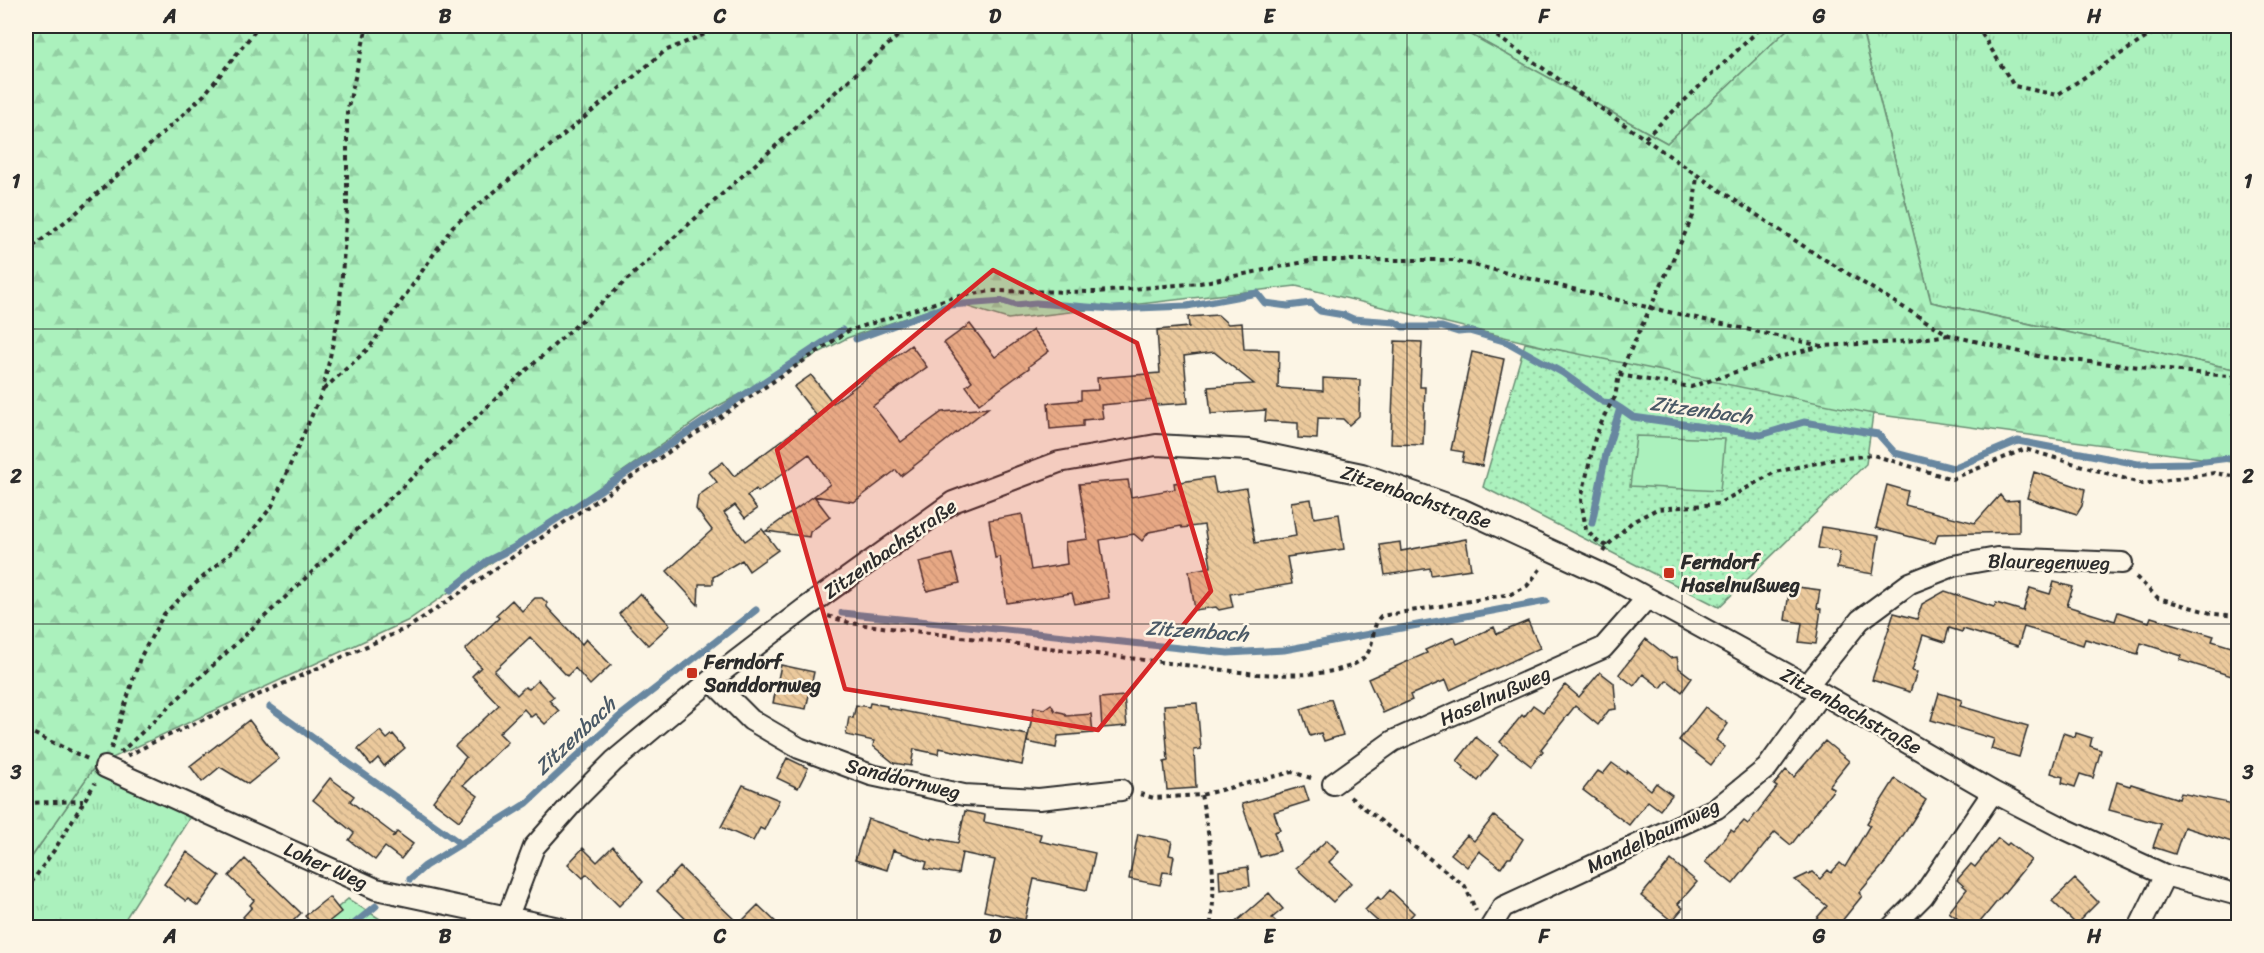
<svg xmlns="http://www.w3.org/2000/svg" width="2264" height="953" font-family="Sriracha,sans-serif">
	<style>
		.grass { fill: url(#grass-tufts); stroke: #6b8e74; stroke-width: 1.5 }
		.forest { fill: url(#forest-firs); stroke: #6b8e74; stroke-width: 1.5 }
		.park { fill: url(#park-dots); stroke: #6b8e74; stroke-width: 1.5 }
		.garden { fill: #abf1bd; stroke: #6b8e74; stroke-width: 1.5 }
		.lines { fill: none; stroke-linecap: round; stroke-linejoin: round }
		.stream { stroke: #6887a0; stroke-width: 7 }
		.building { fill: url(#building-back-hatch); stroke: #2b2b2b; stroke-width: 1.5 }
		.street-casing { stroke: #2b2b2b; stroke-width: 24 }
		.path { stroke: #2b2b2b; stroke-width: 4; stroke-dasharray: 4.5 4.5; stroke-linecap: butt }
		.street { stroke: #fcf5e5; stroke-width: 20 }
		.marked { fill: #d62828; fill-opacity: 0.2; stroke: #d62828; stroke-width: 4.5; stroke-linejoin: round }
		.grid { fill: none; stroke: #2b2b2b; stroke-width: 1.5; stroke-opacity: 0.55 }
		.poi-dot { fill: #c8321e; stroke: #fcf5e5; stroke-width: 2 }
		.labels { text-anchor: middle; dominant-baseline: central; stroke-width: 5; stroke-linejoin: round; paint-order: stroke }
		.street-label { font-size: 20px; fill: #2b2b2b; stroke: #fcf5e5 }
		.poi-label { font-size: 20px; font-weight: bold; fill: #2b2b2b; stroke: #fcf5e5; text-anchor: start }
		.water-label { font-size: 21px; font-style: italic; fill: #4a5966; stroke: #fcf5e5 }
		.neatline { fill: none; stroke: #2b2b2b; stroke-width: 2 }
		.grid-label { font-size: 20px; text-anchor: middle; font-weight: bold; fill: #2b2b2b }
	</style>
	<defs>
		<pattern id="grass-tufts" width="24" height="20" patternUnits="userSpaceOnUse" patternTransform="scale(1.5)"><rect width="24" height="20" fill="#abf1bd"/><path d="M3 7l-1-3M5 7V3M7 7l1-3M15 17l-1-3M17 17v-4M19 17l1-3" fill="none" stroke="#93cfa3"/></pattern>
		<pattern id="forest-firs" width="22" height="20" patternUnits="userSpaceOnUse" patternTransform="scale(1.5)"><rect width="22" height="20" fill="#abf1bd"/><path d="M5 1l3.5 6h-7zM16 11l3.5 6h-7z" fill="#93cfa3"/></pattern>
		<pattern id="park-dots" width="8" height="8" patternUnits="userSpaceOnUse" patternTransform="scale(1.5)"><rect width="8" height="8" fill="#abf1bd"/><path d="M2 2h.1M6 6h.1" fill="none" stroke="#93cfa3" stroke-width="1.8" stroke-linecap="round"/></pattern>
		<pattern id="building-back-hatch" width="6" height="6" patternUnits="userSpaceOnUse" patternTransform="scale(1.5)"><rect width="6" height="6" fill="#ebc99c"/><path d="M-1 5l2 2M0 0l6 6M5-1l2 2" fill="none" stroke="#caad87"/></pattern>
	</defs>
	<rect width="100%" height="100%" fill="#fcf5e5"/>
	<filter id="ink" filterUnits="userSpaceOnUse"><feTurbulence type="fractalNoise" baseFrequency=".0167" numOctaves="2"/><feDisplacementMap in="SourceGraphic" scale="12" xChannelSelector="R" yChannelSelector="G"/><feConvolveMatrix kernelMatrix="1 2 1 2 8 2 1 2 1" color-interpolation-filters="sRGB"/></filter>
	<g filter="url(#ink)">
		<path class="grass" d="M1458,26H1791L1667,143L1475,37Z
			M1861,26H2238V370L1931,302Z
			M95,766L106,777L192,814L122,924L127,927L26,928V865Z
			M348,899L393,927L313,928Z"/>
		<path class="forest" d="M26,26H1458L1475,37L1667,143L1791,26H1861L1931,302L2238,370V463L1873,414L1795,408L1296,286L1008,319L952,302L847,338L716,407L407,621L95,766L26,865Z"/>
		<path class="park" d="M1525,343L1873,414L1866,464L1719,607L1483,487Z"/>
		<path class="garden" d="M1636,436L1725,439L1720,491L1630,486Z"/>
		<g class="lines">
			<path class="stream" d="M856,339L950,305L1003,301L1015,305L1036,303L1113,309L1187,306L1257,293L1265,303L1288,306L1311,303L1320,311L1344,315L1353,319L1395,322L1403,327H1442L1458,332L1469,331L1507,342L1563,373L1603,402L1612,403L1620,408
				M1592,523L1606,454L1620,408L1633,417L1761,435L1804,422L1835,427L1878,434L1895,453L1953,468L2018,441L2138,464L2189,463L2238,457
				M451,590L487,561L513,548L842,330
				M842,613L1228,653L1284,650L1546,601
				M270,707L461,844
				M410,879L425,866L527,803L620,716L756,610
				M349,928L376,906"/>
		</g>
		<path class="building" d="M1218,315L1228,324L1242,323L1244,349L1279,350L1278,388L1323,391V378L1360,380L1359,416L1349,425L1343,419L1318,418L1317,439L1298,438V423L1265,421L1266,410L1211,414L1208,387L1254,384L1214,352L1184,356L1188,403L1156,405L1155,400L1101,405L1103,418L1083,420V426L1050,429L1048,403L1081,400V391L1098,390L1097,378L1160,373L1157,330L1189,327L1188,317Z
			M970,324L995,357L1033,330L1049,351L1029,366V368L979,404L966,386L972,381L944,343Z
			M1395,341L1422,342L1420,387H1425L1423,445L1391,444Z
			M911,345L927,367L873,406L901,442L942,412L988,408L901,476L896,470L854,502L814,496L830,484L809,454L758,492L756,489L747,496L757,509L745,518L735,505L724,513L745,541L762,529L778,550L749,571L742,560L713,577V584H699L698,605L667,571L712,530L696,509L698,496L717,482L709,472L723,462L734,476L816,415L794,387L811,375L833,403Z
			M1472,352L1504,359L1482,466L1462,462L1464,452L1451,450Z
			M2034,472L2085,489L2082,506L2077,514L2027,498Z
			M1213,477L1216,493L1246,488L1255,543L1296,536L1291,502L1311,499L1314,518L1339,514L1344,549L1287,557L1292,584L1230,594L1233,607L1219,610L1216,607L1195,610L1189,571L1211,567L1204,525L1182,528L1181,526L1149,532L1142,541L1134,534L1100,540L1109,598L1075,604L1072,593L1007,603L1000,557L995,558L989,520L1022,514L1031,570L1067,564L1065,542L1088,539L1079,484L1128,480L1131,497L1175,489L1174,483Z
			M1887,485L1908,491L1905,505L1975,523L2000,495L2005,501L2019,500V532L1938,534L1935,543L1876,528Z
			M814,496L830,517L810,532L809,537L766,531Z
			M1822,527L1879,536L1873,574L1837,568L1840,552L1818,548Z
			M1466,539L1471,569L1431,575L1430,568L1385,575L1380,545L1400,542L1401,551Z
			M952,554L960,583L927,591L919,562Z
			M2054,582L2073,587L2067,606L2115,621L2118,612L2149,622L2151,617L2214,636L2212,641L2238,649V678L2180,660L2182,656L2141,643L2138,654L2085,639L2083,645L2024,627L2018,646L1963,629L1962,632L1949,628L1945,642L1923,635L1912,671L1917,672L1910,692L1872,680L1894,613L1917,619L1922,604L1945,591L1994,607L1996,603L2023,611L2030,588L2050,594Z
			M1790,586L1820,590L1817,608L1821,609L1816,644L1799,642L1802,623L1785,620Z
			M640,593L670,625L648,645L619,614Z
			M535,598H542L547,603V607L582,644L586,639L611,665L590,685L575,668L567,676L530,637L494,671L517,695L525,687L529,689L538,680L554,697L549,700L559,711L545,724L535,714L531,717L524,709L499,733L508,742L463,785L478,796L459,821L433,801L466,757L455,746L499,705L472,676L481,667L465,650L499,618L496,615L512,600L522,611Z
			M1528,621L1540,648L1450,690L1446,680L1410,695L1412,700L1383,713L1368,679L1427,653L1425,650L1454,637L1457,644L1494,627L1497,634Z
			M1646,639L1670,658L1677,657L1679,668L1692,678L1682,692L1667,680L1661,688L1643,674L1634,686L1619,674Z
			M781,665L814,672L806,709L773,703Z
			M1600,672L1614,683L1616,709L1609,710L1598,725L1575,706L1541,749L1543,751L1531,766L1500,742L1522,715L1524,717L1533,705L1543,712L1565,685L1579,697Z
			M1939,693L1962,700L1960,706L2028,726L2019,757L1991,749L1994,739L1931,720Z
			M1124,696L1127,726L1102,728L1100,698Z
			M1331,699L1343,735L1324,741L1321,733L1310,736L1301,709Z
			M870,703L887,706V708L1028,735L1022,765L939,748L938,754L914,749L911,766L894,763L873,746L874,741L846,735L849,717L853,718L856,705L869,707Z
			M1197,703L1201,749L1194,750L1196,788L1167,790L1164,762L1168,761L1164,705Z
			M1051,704L1055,711L1064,713L1066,716L1091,714L1093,733L1058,736L1056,748L1027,742L1034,707L1044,709Z
			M1705,707L1728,724L1716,740L1725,747L1711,765L1679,740Z
			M249,720L279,759L248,784L220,767L202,782L190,766Z
			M380,731L387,739L393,734L405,748L384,766L378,758L371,765L358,749Z
			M2063,733L2075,737L2076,733L2092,738L2090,746L2101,750L2093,778L2080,774L2075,787L2062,783L2063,777L2051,773Z
			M1476,737L1498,755L1478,781L1463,769L1464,767L1457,761Z
			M1825,741L1849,761L1829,786L1834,789L1791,845L1775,832L1733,884L1705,862L1731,830L1734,832L1744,821L1748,824L1777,787L1774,785L1786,770L1794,777Z
			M787,758L808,768L798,788L777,778Z
			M1612,763L1626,773L1627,771L1651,790L1656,783L1672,795L1660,810L1648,801L1629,825L1583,790L1598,771L1603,774Z
			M330,778L354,796L350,801L395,835L392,838L397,832L413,844L401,859L385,847L375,860L349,840L354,833L313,800Z
			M1895,779L1926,800L1886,862L1859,893L1862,896L1837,927H1809L1827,906L1795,880L1812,872L1820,879L1828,870L1831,873L1840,863L1845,867L1870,825L1867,823Z
			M2117,782L2130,786L2131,784L2179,799L2181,793L2238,805V844L2184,827L2175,854L2153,847L2161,824L2109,810Z
			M743,785L779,800L764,830L760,828L753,841L721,827Z
			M1304,786L1309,801L1274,812L1280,830L1274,832L1280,851L1260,857L1242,804Z
			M965,811L985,815L984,822L1041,834L1039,841L1095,853L1087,890L1034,879L1025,920L984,911L995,860L962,853L958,874L925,869L927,862L893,850L887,870L855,860L868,819L932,840V838L958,843Z
			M1494,816L1523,839L1511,858H1508L1501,868L1479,851L1467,867L1451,854L1467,835L1474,841Z
			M1138,834L1172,841L1169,855L1174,856L1171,873L1163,872L1160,885L1129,879Z
			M1998,838L2007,845L2009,843L2031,860L1976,927H1969L1949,912L1967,889L1957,880L1971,864L1975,867Z
			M1327,840L1339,852L1329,862L1351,883L1333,902L1296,868Z
			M613,846L643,882L619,906L587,874L583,878L568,864L583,848L597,862Z
			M187,852L220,876L198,906L188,899L186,901L164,884Z
			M245,859L301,913L287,927H253L243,917L252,907L250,905L254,900L229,876Z
			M1671,860L1697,882L1678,904L1683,908L1672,921L1641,896Z
			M680,867L739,924L758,905L781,927H694L657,891Z
			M1248,867L1250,886L1220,890L1219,871Z
			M2075,879L2098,902L2076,924L2052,901Z
			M1390,890L1414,913L1401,927H1384L1365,910L1378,897L1381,900Z
			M1269,893L1283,909L1272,918L1281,927H1230Z
			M329,897L341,912L322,927H315L305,916Z"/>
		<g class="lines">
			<g class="street-casing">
				<path id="street" d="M711,680L751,720L799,748L871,775L964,795L1039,799L1121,790
					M1807,686L1860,620L1910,583L1953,566L1997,558L2122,563
					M105,767L376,889L559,928
					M1333,784L1393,741L1603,648L1647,598
					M508,916L534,847L577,798L614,761L711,680L804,609L953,502L1059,462L1156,445L1249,450L1362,474L1461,509L1611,578L1821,693L1993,792L2065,829L2165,875L2238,895
					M1490,928L1503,907L1717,808L1767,768L1821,693
					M1891,928L1923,896L1993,792
					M2139,928L2165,875"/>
			</g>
			<path class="path" d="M1482,26L1697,175L1814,253L1949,335L2042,357L2238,377
				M1977,26L2014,86L2057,95L2164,26
				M1645,138L1763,26
				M26,252L75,214L204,95L259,26
				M1619,375L1691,387L1783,356L1822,346L1899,342L1949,335
				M324,389L370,347L453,226L665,51L724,26
				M1607,546L1597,541L1586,530L1581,500L1595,438L1606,412L1615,397L1619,375L1693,216L1697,175
				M1604,552L1609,544L1632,522L1657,509L1718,504L1775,472L1835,459L1873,455L1952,479L2025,449L2143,484L2214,473L2238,477
				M2136,577L2158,598L2214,614L2238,616
				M828,616L850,623L1256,674C1283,675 1350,678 1367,654C1375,643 1371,626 1381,616L1511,594L1527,586L1541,568
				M26,730L88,759
				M111,749L140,658L164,614L195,584L245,540L272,506L323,390L339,314L347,211V112L367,26
				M120,753L520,376L909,26
				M127,756L156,741L409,627L848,331L953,297L992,291L1097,292L1200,283L1314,260H1453L1651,308L1822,346
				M1140,794L1154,798L1201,795L1292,772L1314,779
				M1201,795C1210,839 1218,882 1210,928
				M1350,797L1465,886L1476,911
				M26,803L83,801
				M26,890L55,849L95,783"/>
			<use href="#street" class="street"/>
		</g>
	</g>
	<path class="marked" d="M993,270L1137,343L1211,591L1098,730L845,689L777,450Z"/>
	<path class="grid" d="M308,26V928M582,26V928M857,26V928M1132,26V928M1407,26V928M1682,26V928M1956,26V928M26,329H2238M26,624H2238"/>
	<g class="poi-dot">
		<rect x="1663" y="567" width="12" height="12" rx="3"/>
		<rect x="686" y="667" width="12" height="12" rx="3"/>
	</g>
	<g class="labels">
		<g class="street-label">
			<text transform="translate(1416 497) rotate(19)">Zitzenbachstraße</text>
			<text transform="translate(890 549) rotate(-35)">Zitzenbachstraße</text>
			<text transform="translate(2049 562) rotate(1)">Blauregenweg</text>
			<text transform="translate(1495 696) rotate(-24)">Haselnußweg</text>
			<text transform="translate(1851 711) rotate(29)">Zitzenbachstraße</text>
			<text transform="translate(903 779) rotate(14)">Sanddornweg</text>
			<text transform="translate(1653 836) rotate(-26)">Mandelbaumweg</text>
			<text transform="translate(326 866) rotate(24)">Loher Weg</text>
		</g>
		<g class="poi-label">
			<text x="1681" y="562">Ferndorf<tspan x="1681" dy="23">Haselnußweg</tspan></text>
			<text x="704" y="662">Ferndorf<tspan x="704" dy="23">Sanddornweg</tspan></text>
		</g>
		<g class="water-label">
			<text transform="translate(1701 410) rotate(8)">Zitzenbach</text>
			<text transform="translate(1197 631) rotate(4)">Zitzenbach</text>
			<text transform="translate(575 736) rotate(-43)">Zitzenbach</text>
		</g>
	</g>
	<rect width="2264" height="953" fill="none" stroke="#fcf5e5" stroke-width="66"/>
	<rect x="33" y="33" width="2198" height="887" class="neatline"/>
	<g class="grid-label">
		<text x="170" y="23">A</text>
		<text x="445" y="23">B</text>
		<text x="720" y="23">C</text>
		<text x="995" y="23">D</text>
		<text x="1269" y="23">E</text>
		<text x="1544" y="23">F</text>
		<text x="1819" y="23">G</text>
		<text x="2094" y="23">H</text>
		<text x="16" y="188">1</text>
		<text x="2248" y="188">1</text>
		<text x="16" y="483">2</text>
		<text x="2248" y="483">2</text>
		<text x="16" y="779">3</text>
		<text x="2248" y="779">3</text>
		<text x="170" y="943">A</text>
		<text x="445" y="943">B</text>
		<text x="720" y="943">C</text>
		<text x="995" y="943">D</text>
		<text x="1269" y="943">E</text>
		<text x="1544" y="943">F</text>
		<text x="1819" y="943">G</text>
		<text x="2094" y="943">H</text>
	</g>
</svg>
